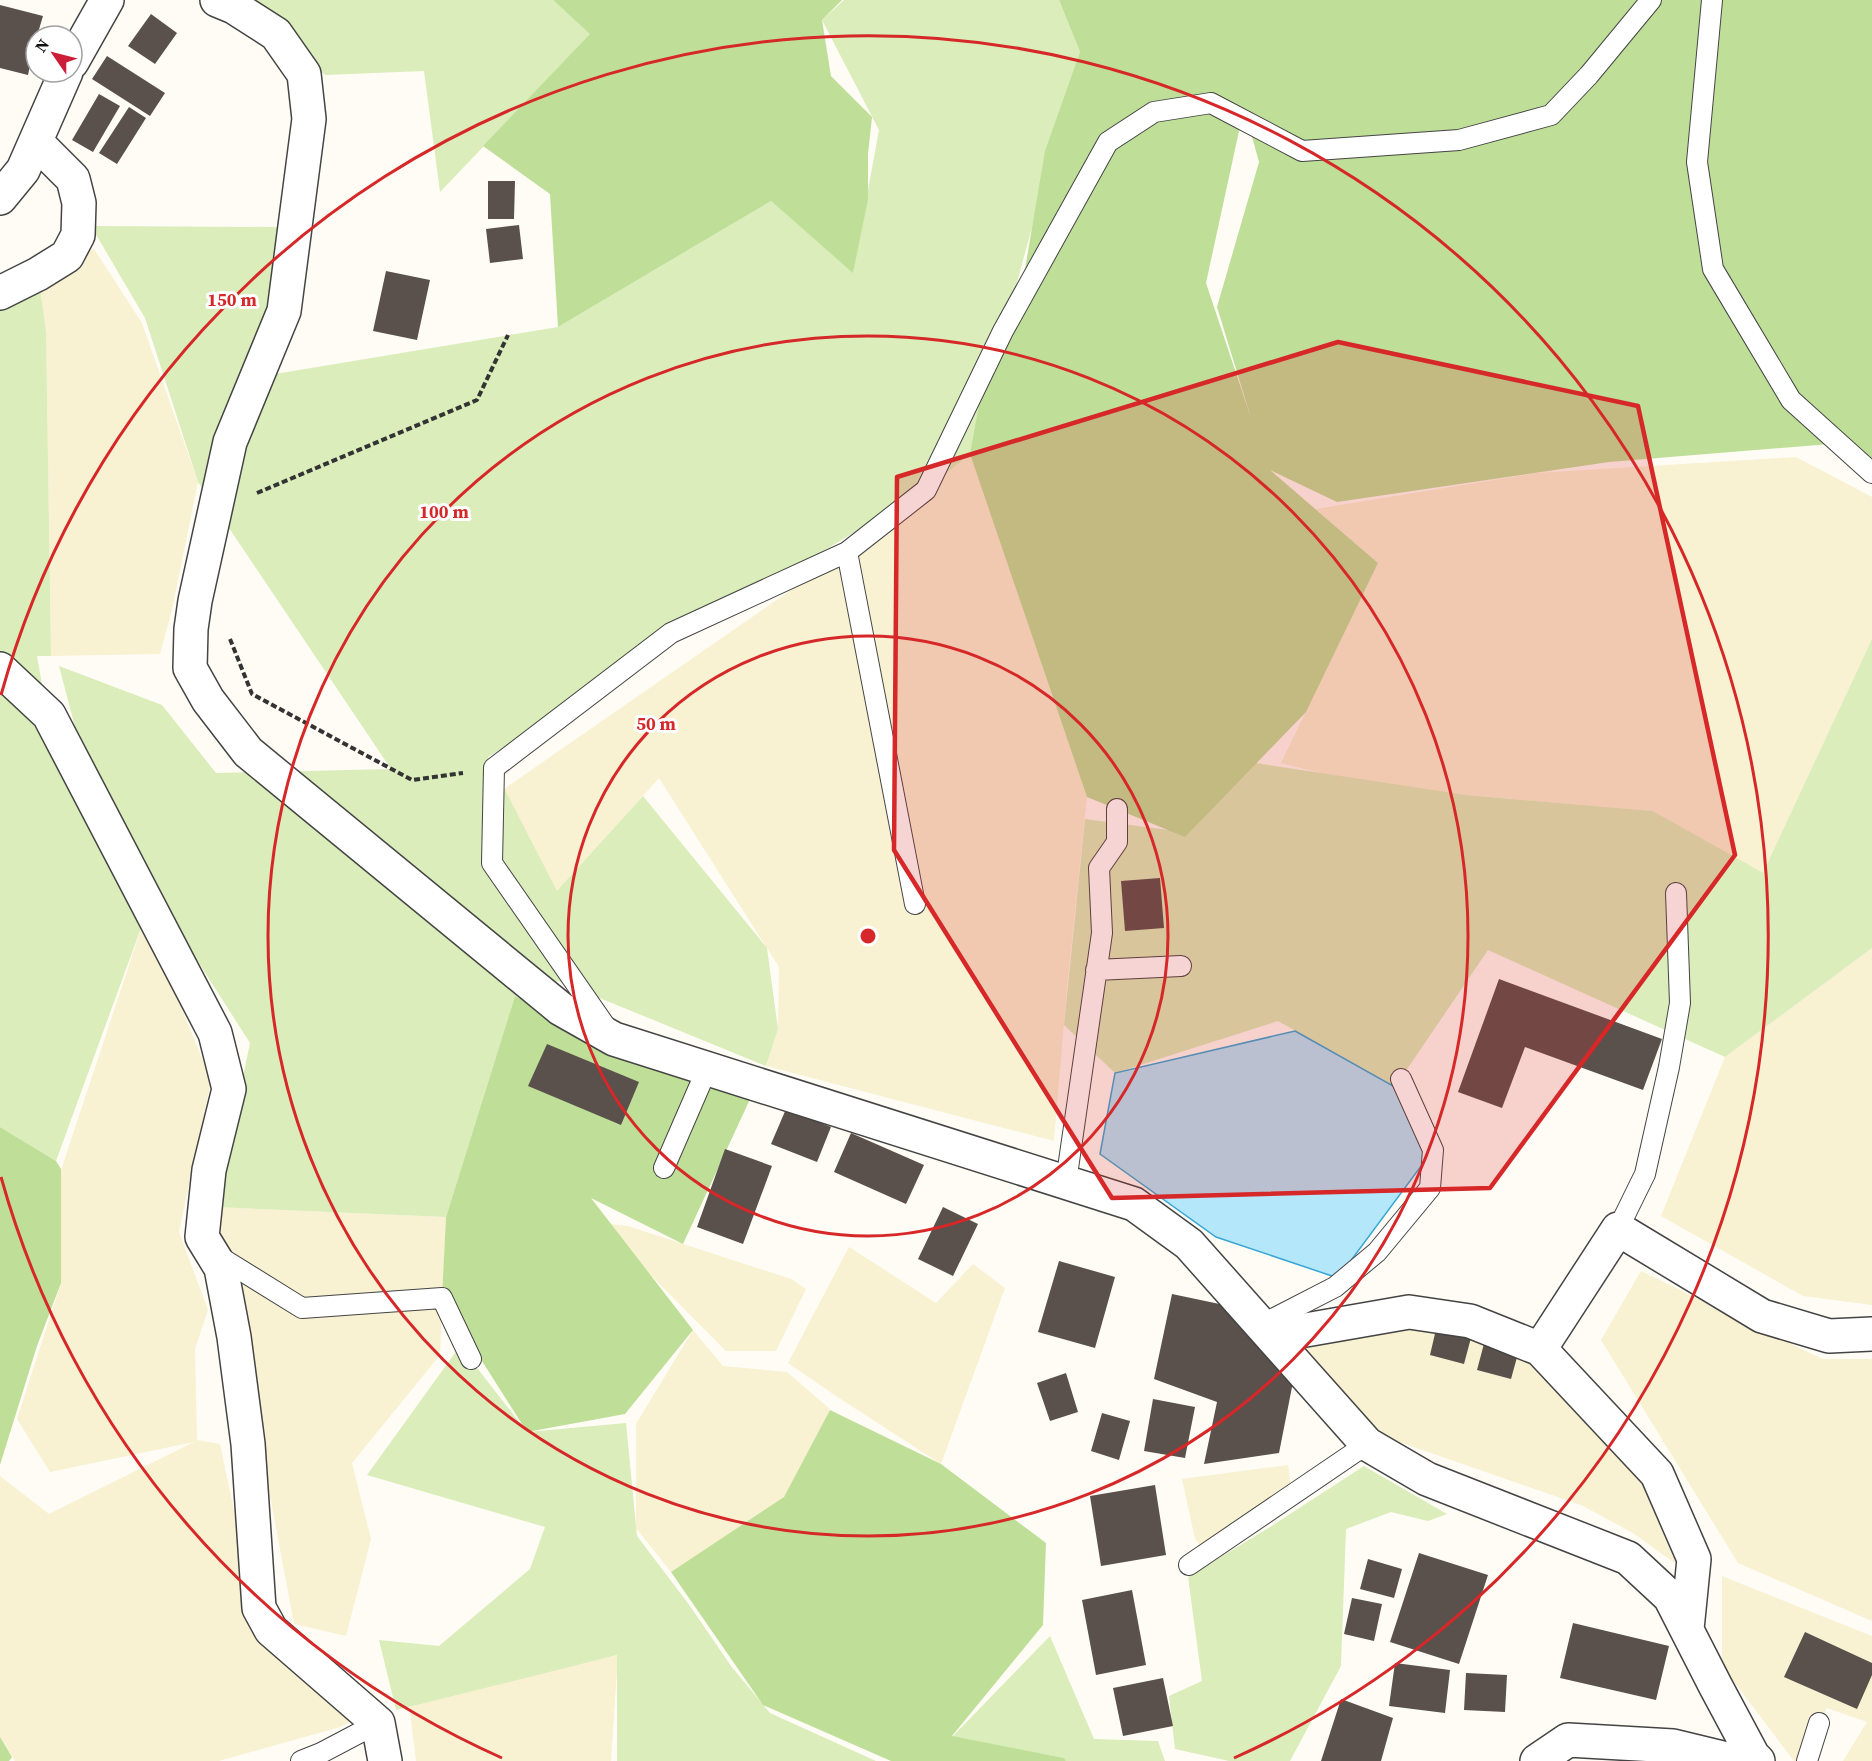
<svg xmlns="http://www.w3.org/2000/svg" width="1872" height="1761" font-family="'Source Serif 4',serif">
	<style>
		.farmland { fill: #f8f1d2 }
		.green { fill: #daedba }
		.forest { fill: #bfdf98; fill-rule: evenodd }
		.water { fill: #b5e7fa; stroke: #37a7d6; stroke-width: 1.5 }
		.building { fill: #5a504c }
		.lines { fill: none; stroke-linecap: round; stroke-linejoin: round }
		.service-casing { stroke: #444; stroke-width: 22 }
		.minor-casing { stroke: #444; stroke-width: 36 }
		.path { stroke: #333; stroke-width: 4; stroke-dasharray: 6 3; stroke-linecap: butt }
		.service { stroke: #fff; stroke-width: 20 }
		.minor { stroke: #fff; stroke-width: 33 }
		.marked { fill: #d62828; fill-opacity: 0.2; stroke: #d62828; stroke-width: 4.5; stroke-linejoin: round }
		.ring { fill: none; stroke: #d62828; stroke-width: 3 }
		.centre { fill: #d62828; stroke: #fff; stroke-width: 3 }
		.ring-label { font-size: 18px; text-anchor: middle; font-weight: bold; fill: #d62828; stroke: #fff; stroke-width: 6; stroke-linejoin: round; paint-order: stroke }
	</style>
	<rect width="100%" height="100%" fill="#fffcf5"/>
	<path class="farmland" d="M94,249L142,323L198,482L172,610L160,654L51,656L46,331L38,274Z
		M970,454L1087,797L1067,987L1054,1141L766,1066L778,1029L779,967L659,778L557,892L501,791L876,531Z
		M1796,457L1872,497V639L1763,874L1653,811L1374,787L1281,763L1378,563L1316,509L1536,473Z
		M145,917L211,1081L179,1232L208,1310L195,1349L197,1440L220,1444L256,1615L379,1707L340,1727L219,1761H15L0,1737V1476L49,1514L194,1442L50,1472L17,1419L61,1283L59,1176Z
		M1872,948V1305L1803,1296L1661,1216L1725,1057Z
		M216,1207L446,1217L440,1355L352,1463L371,1539L346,1636L294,1624Z
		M599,1223L628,1226L791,1279L806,1289L776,1351H726Z
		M849,1247L936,1303L973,1264L1005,1288L941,1464L839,1398L788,1363Z
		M1641,1271L1822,1359H1872V1621L1738,1563L1601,1340Z
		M1409,1312L1533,1351L1639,1475L1676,1564L1633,1533L1581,1505L1385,1437L1295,1343Z
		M693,1330L723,1366L787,1372L830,1409L801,1478L746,1537L671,1572L636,1528V1424Z
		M1288,1465L1291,1486L1201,1546L1195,1539L1182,1479Z
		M1722,1576L1872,1636V1761H1843L1867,1722L1827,1708L1801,1761H1794L1722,1666Z
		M618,1655L611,1761H416L409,1703Z"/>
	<path class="green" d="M214,0H553L591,34L440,192L424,71L325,75L276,34Z
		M844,0H1059L1080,52L970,454L936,482L488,757L557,891L643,796L767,948L778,1029L766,1066L558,981L515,996L446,1217L216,1207L250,1043L121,841L96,807L59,666L162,705L216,773L391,769L198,482L145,318L91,226L278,227L257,377L558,327L771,201L853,272L879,130L822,20Z
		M38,274L46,331L51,656H37L56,763L145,917L56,1161L0,1127V291Z
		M1872,639V948L1725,1057L1488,950L1395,1087L1278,1021L1115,1073L1064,1025L1085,819L1169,830L1256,763L1466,795L1653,811L1763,873Z
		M460,1346L527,1432L626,1423L637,1536L690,1606L731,1666L770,1713L876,1761H617V1655L396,1710L379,1640L439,1646L530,1569L545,1527L367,1475Z
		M1364,1466L1447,1514L1428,1521L1391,1512L1346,1529L1341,1666L1290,1761H1229L1175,1749L1169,1696L1202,1681L1188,1577L1270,1527Z
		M1050,1636L1094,1739L1158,1741L1165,1761H1066L1064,1758L952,1737Z"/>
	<path class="forest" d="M553,0H842L822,20L831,76L872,117L868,154V199L853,273L771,201L558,327L550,194L483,146L590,34Z
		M1059,0H1872V472L1842,443L1609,462L1337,502L1270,470L1378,563L1306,712L1185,837L1087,797L970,454L988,356L1025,269L1045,151L1080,52ZM1244,108L1259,162L1217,307L1251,418L1206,283Z
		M515,996L668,1065L751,1097L683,1244L591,1198L693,1330L625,1414L527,1432L442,1298L446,1217Z
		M0,1127L56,1161L61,1169V1283L37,1346L0,1465Z
		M830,1410L941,1464L1046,1543L1043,1625L952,1736L1064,1758L1066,1761H891L763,1705L671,1572L784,1497Z
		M0,1737L12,1757L9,1761H0Z"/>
	<path class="water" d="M1295,1031L1395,1087L1433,1150L1338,1278L1216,1237L1100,1154L1115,1073Z"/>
	<path class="building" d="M0,5L43,16L37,36H36L28,75L0,68Z
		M151,14L177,33L155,64L128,46Z
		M107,56L165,93L150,116L92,79Z
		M99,94L120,106L93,152L72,140Z
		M129,107L146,118L117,164L99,153Z
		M488,181H515L514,219H488Z
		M519,225L523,259L490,263L486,229Z
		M386,271L430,280L417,340L373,331Z
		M1160,878L1164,928L1125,931L1121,881Z
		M1499,979L1662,1039L1643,1090L1525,1047L1502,1108L1458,1092Z
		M547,1044L639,1082L621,1125L528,1086Z
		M786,1109L831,1127L817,1162L771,1144Z
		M851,1133L924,1165L906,1204L834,1172Z
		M725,1149L772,1166L743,1244L697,1227Z
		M943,1207L978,1224L953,1276L918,1259Z
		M1059,1261L1115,1277L1095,1348L1038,1332Z
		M1172,1294L1229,1306L1294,1377L1279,1453L1204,1464L1217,1402L1154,1379Z
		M1437,1325L1472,1334L1464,1364L1430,1355Z
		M1485,1340L1519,1350L1511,1379L1477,1370Z
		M1066,1373L1078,1412L1050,1421L1037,1383Z
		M1153,1399L1195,1407L1185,1458L1144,1451Z
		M1102,1413L1130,1421L1119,1460L1091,1451Z
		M1155,1485L1166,1555L1101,1566L1090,1496Z
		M1419,1553L1488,1575L1459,1664L1390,1642Z
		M1368,1559L1402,1569L1394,1598L1360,1589Z
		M1132,1590L1146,1665L1096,1675L1082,1600Z
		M1352,1598L1382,1604L1374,1641L1344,1634Z
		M1573,1623L1669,1646L1656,1700L1560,1678Z
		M1805,1632L1872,1663V1675L1857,1709L1784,1677Z
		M1395,1663L1450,1670L1445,1713L1389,1706Z
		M1466,1673L1507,1675L1505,1712L1464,1710Z
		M1163,1678L1173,1726L1123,1736L1113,1688Z
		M1341,1699L1393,1718L1381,1761H1321Z"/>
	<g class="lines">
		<g class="service-casing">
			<path id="service" d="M1712,0L1697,162L1713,269L1791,400L1872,473
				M847,552L926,490L1003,331L1108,142L1154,112L1211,103L1302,151L1459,140L1551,115L1589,75L1651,0
				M1096,970L1181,966
				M608,1030L492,863L494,768L671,633L847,552L915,904
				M664,1168L707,1069
				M1066,1182L1102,933L1099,868L1117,842V809
				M1618,1229L1645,1174L1669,1067L1680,1003L1676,893
				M215,1254L302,1308L442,1298L471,1359
				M1261,1325L1335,1287L1377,1252L1430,1188L1433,1150L1401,1079
				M1189,1565L1367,1444
				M301,1761L321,1753L378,1723
				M1807,1761L1819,1723"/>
		</g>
		<g class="minor-casing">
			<path id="minor" d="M217,0L234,7L276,34L304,74L309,119L284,311L230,442L195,601L191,629L190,668L208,700L248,752L561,1009L614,1039L1134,1204L1189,1244L1367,1444L1427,1479L1628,1558L1670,1597L1715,1685L1753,1756L1758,1761
				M72,62L107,0
				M0,198L23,170L66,72
				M0,293L38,274L67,256L78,235L79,203L73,179L36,142
				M0,669L49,715L215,1033L229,1089L209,1170L202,1237L221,1268L234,1337L248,1444L259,1608L271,1630L378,1723L385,1761
				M1271,1336L1409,1312L1470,1321L1540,1349
				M1687,1629L1694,1559L1657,1474L1540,1349L1618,1229L1762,1316L1829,1336L1872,1334
				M1537,1761L1568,1740L1673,1746L1735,1761"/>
		</g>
		<path class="path" d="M257,493L477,400L508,335
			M230,639L252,694L412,780L463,773"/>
		<use href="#service" class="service"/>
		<use href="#minor" class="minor"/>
	</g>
	<path class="marked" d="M1338,342L1638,406L1735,855L1490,1188L1112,1198L894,850L897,477Z"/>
	<g class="ring">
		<circle cx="868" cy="936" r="300"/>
		<circle cx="868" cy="936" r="600"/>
		<path d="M502 1758A900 900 0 0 1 1 1177M1 695A900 900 0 1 1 1234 1758"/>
	</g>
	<circle cx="868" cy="936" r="9" class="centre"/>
	<g class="ring-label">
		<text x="232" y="306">150 m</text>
		<text x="444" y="518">100 m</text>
		<text x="656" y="730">50 m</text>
	</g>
	<g transform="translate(54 54) rotate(305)"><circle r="28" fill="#ffffff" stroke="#a0a0a0" stroke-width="1.5"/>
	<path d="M0-4.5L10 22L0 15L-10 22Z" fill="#cc1e38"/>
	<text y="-9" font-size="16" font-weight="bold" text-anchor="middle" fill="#111111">N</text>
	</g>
</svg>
